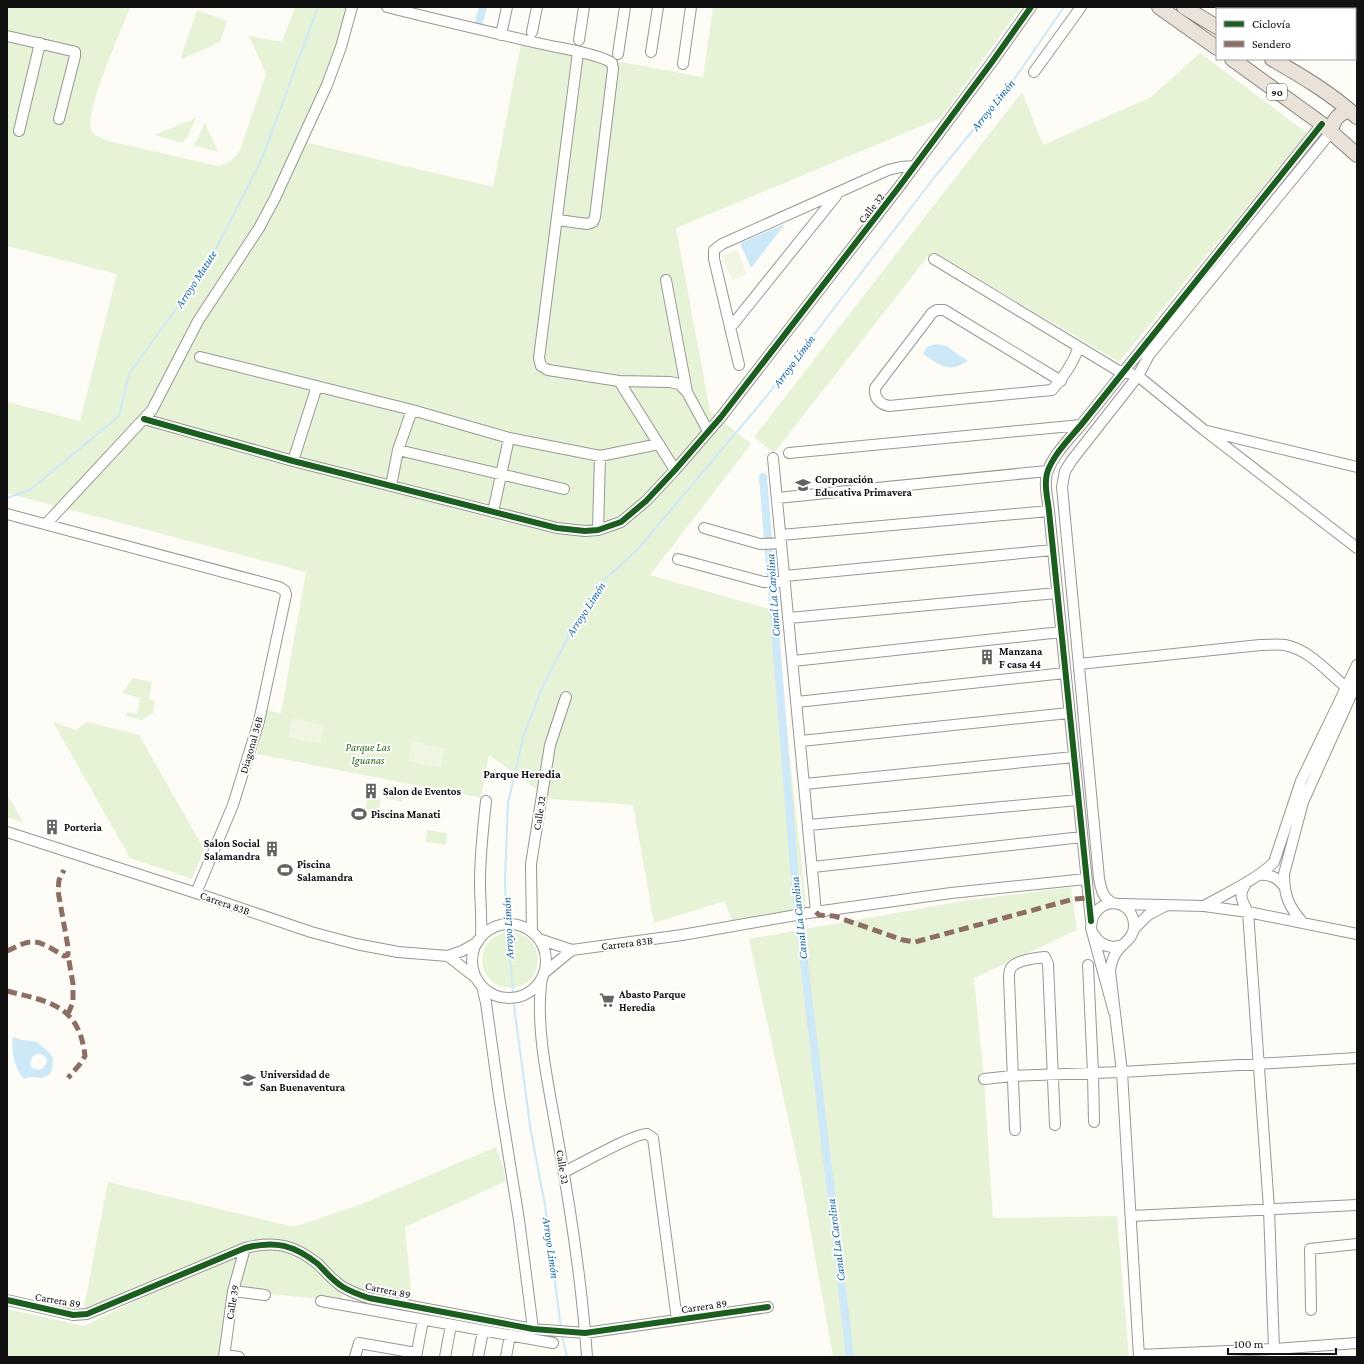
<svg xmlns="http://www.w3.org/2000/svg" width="1364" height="1364" font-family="'Crimson Pro',serif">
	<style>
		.green { fill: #e7f3d7 }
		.pitch { fill: #f0f6e1 }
		.water { fill: #cde8f7; fill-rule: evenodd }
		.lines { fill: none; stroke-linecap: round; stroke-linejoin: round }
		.stream { stroke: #cde8f7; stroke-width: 2 }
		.canal { stroke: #cde8f7; stroke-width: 8 }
		.minor-casing { stroke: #979795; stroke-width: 12 }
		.highway-casing { stroke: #858482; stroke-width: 16 }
		.minor { stroke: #fffffe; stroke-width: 10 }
		.highway { stroke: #eae1d8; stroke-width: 14 }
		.quiet { stroke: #8d6e63; stroke-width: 5; stroke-dasharray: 10 5; stroke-linecap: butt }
		.cycleway-casing { stroke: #fff; stroke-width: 8 }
		.cycleway { stroke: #1b5e20; stroke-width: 6 }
		.labels { text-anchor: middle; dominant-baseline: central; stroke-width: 4; stroke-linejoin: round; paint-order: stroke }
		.shield { fill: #fff; stroke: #585858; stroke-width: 1 }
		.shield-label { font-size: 10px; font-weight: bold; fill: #111 }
		.street-label { font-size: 11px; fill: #111; stroke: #fff }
		.poi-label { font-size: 11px; font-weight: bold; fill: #111; stroke: #fff; text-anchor: start }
		.park-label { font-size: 11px; font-style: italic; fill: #2f6b1f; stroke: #fff }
		.water-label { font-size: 12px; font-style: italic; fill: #1768a6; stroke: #fff }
		.neighbourhood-label { font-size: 12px; font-weight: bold; fill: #111; stroke: #fff }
	</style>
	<rect width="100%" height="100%" fill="#fdfcf7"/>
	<path class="green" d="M7,7H130C122,29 85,110 91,130C94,136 103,138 109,141L218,166C229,164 233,160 240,150L266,74L249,36L282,42L295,7H347L334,64L296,140L493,187L521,44L703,77L713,7H1021L941,118L676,228L710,411L751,444L650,575L773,610L807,910L732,922L725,901L654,923L633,805L550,799L489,755L481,798L257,754L265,710L281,713L306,572L7,493V402L80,421L117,274L7,246Z
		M197,10L227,21L220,42L180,60Z
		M1200,53L1307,133L1119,362L934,252L928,256L774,453L754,437L1022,92L1043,145L1151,97Z
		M196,118L187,138L182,143L154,135Z
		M205,122V123L218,152L193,145L197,140Z
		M133,678L152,682L149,699L155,701L153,713L141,720L126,716L127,712L137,714L140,698L122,693Z
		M87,722L139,735L204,849L192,879L130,858L53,722L76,730Z
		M387,786L405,790L402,802L385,798Z
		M7,795L24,823L7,817Z
		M368,796L381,799L378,813L365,809Z
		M427,830L447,833L446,845L425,842Z
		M1071,887L1077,930L974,978L984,1079L993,1218L1117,1216L1129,1357H833L801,1178L749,939L963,901Z
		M482 960a28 28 0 1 1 56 0a28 28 0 1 1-56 0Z
		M496,1147L503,1166L506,1181L405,1227L412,1300L344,1288L341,1301L239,1291L222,1357H7V1309L84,1326L227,1256L87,1314L84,1307L108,1182L294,1227L359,1205Z"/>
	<path class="pitch" d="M737,250L747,274L732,280L722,256Z
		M292,718L324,725L320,744L288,737Z
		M412,741L445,749L440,768L408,761Z"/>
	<path class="water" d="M785,224L751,268L740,243Z
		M936,344L946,346L968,361C948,373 941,366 923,354L927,347Z
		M13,1037L22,1040L37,1042L50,1053L53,1059L52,1070L49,1075L42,1078L28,1077L24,1079C14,1067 11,1052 13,1037ZM37,1054H42L46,1058L47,1062L43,1068L38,1070L32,1068L30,1064L32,1057Z"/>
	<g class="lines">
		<path class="stream" d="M7,498L30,490L119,416L129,374L207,266L261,161L318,7
			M561,1328L545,1205L531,1132L515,1014L506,913L505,879L508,803L524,734L543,686L568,637L603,581L638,549L766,397L933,179L1011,84L1064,7
			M562,1335L567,1357"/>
		<path class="canal" d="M479,22L483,7
			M763,477L796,893L850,1357"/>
		<g class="minor-casing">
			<path id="minor" d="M387,7C438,20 490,32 542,44C559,48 600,54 612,63L613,69L595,217L593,222L587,224L558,220
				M532,32L537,7
				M501,35L507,7
				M7,36L72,51L75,52V56L59,119
				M579,40L584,7
				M578,52L539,358L541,366L548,370L619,381L670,382L679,384L687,392L708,431
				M651,52L658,7
				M618,54L625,7
				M683,64L691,7
				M1034,72L1081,7
				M19,131L40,43
				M934,259L1117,370C1123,373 1130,373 1138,376L1204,430L1357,548
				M666,280L687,392
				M730,328L836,196
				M200,357L412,410
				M739,365L714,259V250L722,244L888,170L901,167L915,166
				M619,381L675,470
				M1061,381L944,310H937L932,313L875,388C874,398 879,404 889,406L1052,390C1064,377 1073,363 1079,347
				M144,419L293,461L557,528L585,531L598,530L621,522L646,501L675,470L721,417L899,187L992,62L1031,7
				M1207,431L1357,467
				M398,450L564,489
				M789,453L1081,425
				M773,458L816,912
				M293,461L317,386
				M391,486L398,450L412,410L509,438L600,456L659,444
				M777,498L1047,471
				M493,512L509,438
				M7,514L279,587L285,591L286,595L259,721L233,805L196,893
				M46,524L152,410L198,321L259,228L275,198L327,85L341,47L352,7
				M704,528L760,544L781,543
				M598,530L600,456
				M781,535L1049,511
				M678,559L763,582H785
				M785,576L1053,550
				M789,618L1057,593
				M793,661L1061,632
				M1079,664L1260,645C1268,645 1278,644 1285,645C1310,650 1327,672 1346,687
				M797,702L1065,673
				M801,741L1069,713
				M805,784L1074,757
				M809,825L1078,800
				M7,832L196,893L311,932L356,944L398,952L448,956L462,951L478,942
				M813,867L1082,837
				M1258,875C1270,874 1277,877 1284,886
				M1247,882C1238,895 1241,899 1248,912L1269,1209L1274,1349
				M1113,903C1103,898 1101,890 1099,878L1062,487L1065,471L1072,460L1138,376L1149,355L1331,132
				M1121,904L1204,906L1248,912L1357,934
				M1204,906C1225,894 1258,879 1274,862L1301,781L1357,665
				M1091,921L1049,511C1048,501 1045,490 1046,480C1046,462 1070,438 1081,425L1322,124
				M1303,923C1289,907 1284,896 1284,874L1303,802L1357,682
				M472 961a37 37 0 1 1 74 0a37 37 0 1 1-74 0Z
				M1135,928L1148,915L1165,906
				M532,932L531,864L550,745L566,697
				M1094,935C1101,946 1111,949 1123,945
				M481,937C482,918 480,900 480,881C480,855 483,828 486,801
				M539,939L572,950L682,935L808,913L951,893L1086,879
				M448,956L476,978
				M1088,965L1093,1073L1094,1122
				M544,973L572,950
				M542,978C534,1028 550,1091 558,1140C571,1212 582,1284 587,1357
				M482,986L486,1003L499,1096L519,1220L533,1329
				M1114,1012L1091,928C1092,895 1134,896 1134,926C1134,939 1122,943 1116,953C1112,959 1111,964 1110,971L1122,1072L1139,1357
				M984,1079L1012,1076L1122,1072L1357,1058
				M1015,1130L1009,978C1009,975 1009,971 1011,968C1016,960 1036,958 1045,957L1048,964L1055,1125
				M564,1172C577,1166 637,1132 647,1134C649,1135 651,1137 653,1138L677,1320
				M1131,1216L1357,1205
				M233,1291L265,1295
				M7,1300L73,1315L87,1314L245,1248C275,1240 294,1245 318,1264C326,1272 333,1281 343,1287C351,1292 360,1295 369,1298L533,1329L585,1333L768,1307
				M321,1301L553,1343
				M1311,1310L1310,1249L1357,1244
				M225,1355L239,1357
				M1139,1355L1274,1349L1357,1343
				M224,1357L233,1291L245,1248
				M355,1357L359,1343L416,1353
				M416,1357L423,1320
				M445,1357L451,1325
				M478,1357L483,1331
				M506,1357L510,1335"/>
		</g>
		<g class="highway-casing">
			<path id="highway" d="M1159,7L1217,48
				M1184,7L1217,27
				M1232,59L1322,124L1357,155
				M1272,59C1302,76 1332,94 1357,117
				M1331,132C1333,120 1338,114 1349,110"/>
		</g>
		<use href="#minor" class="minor"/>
		<use href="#highway" class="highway"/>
		<path class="quiet" d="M816,912L819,915L834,916L903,940L915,942L1074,899L1088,898
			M7,951C15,948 23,942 32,942C42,941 55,951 64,956L68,955V947L58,891L59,880L64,870
			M7,991C50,1002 79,1005 85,1056L80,1064L68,1078
			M68,1014L73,1002V984L68,955"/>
		<g class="cycleway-casing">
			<path id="cycleway" d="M144,419L293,461L557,528L585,531L598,530L621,522L646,501L675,470L721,417L899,187L992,62L1031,7
				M1091,921L1049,511C1048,501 1045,490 1046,480C1046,462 1070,438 1081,425L1322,124
				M7,1300L73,1315L87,1314L245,1248C275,1240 294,1245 318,1264C326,1272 333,1281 343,1287C351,1292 360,1295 369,1298L533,1329L585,1333L768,1307"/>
		</g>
		<use href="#cycleway" class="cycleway"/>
	</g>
	<defs>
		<g id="school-bare" transform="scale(1.2)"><path d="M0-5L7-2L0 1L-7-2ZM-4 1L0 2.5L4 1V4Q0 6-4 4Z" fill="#646362" stroke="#fff" stroke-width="2.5" paint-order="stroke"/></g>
		<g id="building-bare" transform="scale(1.2)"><path d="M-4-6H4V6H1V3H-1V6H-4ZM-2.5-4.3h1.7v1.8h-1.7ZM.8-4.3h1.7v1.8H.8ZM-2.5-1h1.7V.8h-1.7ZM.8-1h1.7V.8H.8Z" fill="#646362" stroke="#fff" stroke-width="2.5" paint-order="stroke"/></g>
		<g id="stadium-bare" transform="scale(1.2)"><path d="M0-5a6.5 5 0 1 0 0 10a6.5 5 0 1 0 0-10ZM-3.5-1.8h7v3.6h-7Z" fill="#646362" stroke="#fff" stroke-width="2.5" paint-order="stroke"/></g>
		<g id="supermarket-bare" transform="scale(1.2)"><path d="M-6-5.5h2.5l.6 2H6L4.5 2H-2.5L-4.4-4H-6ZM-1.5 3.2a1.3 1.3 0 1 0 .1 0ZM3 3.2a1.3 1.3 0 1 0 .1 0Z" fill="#646362" stroke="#fff" stroke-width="2.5" paint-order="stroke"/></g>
		<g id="university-bare" transform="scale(1.2)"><path d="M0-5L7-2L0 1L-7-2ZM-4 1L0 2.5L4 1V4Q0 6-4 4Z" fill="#646362" stroke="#fff" stroke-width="2.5" paint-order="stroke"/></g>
	</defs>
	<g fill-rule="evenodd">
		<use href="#school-bare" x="803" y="485"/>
		<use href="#building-bare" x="987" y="657"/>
		<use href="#building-bare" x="371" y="791"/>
		<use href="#stadium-bare" x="359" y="814"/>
		<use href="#building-bare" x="52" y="827"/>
		<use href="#building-bare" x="272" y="849"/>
		<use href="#stadium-bare" x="285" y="870"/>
		<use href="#supermarket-bare" x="607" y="1000"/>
		<use href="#university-bare" x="248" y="1080"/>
	</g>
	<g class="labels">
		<rect class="shield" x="1267" y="84" width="20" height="16" rx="3"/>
		<g class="shield-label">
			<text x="1277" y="92">90</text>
		</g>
		<g class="street-label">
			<text transform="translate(871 208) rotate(-52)">Calle 32</text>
			<text transform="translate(251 745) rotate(-74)">Diagonal 36B</text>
			<text transform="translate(539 813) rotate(-81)">Calle 32</text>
			<text transform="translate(225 903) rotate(19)">Carrera 83B</text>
			<text transform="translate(627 943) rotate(-7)">Carrera 83B</text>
			<text transform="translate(563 1167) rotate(81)">Calle 32</text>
			<text transform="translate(388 1290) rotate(12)">Carrera 89</text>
			<text transform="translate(58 1300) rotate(10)">Carrera 89</text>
			<text transform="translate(232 1302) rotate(-80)">Calle 39</text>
			<text transform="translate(704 1306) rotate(-8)">Carrera 89</text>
		</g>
		<g class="poi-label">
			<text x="815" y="479">Corporación<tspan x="815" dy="13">Educativa Primavera</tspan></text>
			<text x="999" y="651">Manzana<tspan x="999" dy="13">F casa 44</tspan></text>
			<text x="383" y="791">Salon de Eventos</text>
			<text x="371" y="814">Piscina Manati</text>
			<text x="64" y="827">Porteria</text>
			<text x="260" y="843" text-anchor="end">Salon Social<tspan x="260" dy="13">Salamandra</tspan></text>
			<text x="297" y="864">Piscina<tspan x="297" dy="13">Salamandra</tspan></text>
			<text x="619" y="994">Abasto Parque<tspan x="619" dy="13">Heredia</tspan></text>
			<text x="260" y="1074">Universidad de<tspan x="260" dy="13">San Buenaventura</tspan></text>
		</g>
		<g class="park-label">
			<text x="368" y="747">Parque Las<tspan x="368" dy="13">Iguanas</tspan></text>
		</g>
		<g class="water-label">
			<text transform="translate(993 105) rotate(-51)">Arroyo Limón</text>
			<text transform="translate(196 279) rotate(-57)">Arroyo Matute</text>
			<text transform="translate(794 361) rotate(-53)">Arroyo Limón</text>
			<text transform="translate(773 595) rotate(-94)">Canal La Carolina</text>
			<text transform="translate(586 609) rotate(-57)">Arroyo Limón</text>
			<text transform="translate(799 918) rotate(-96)">Canal La Carolina</text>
			<text transform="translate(508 928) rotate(-93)">Arroyo Limón</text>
			<text transform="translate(836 1240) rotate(-97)">Canal La Carolina</text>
			<text transform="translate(551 1248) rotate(82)">Arroyo Limón</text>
		</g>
		<g class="neighbourhood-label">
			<text x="522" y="774">Parque Heredia</text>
		</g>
	</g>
	<rect width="1364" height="1364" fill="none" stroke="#111111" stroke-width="16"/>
	<rect x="1216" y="8" width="140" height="52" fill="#ffffff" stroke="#a0a0a0"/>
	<rect x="1224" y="21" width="20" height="6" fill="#1b5e20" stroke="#a0a0a0"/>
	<text x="1252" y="28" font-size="12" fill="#111111">Ciclovía</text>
	<rect x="1224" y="41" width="20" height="6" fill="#8d6e63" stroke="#a0a0a0"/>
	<text x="1252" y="48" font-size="12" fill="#111111">Sendero</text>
	<path d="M1228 1348v6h108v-6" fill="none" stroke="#111111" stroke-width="2"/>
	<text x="1234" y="1348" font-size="12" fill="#111111" stroke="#ffffff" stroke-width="3" paint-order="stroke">100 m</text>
</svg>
